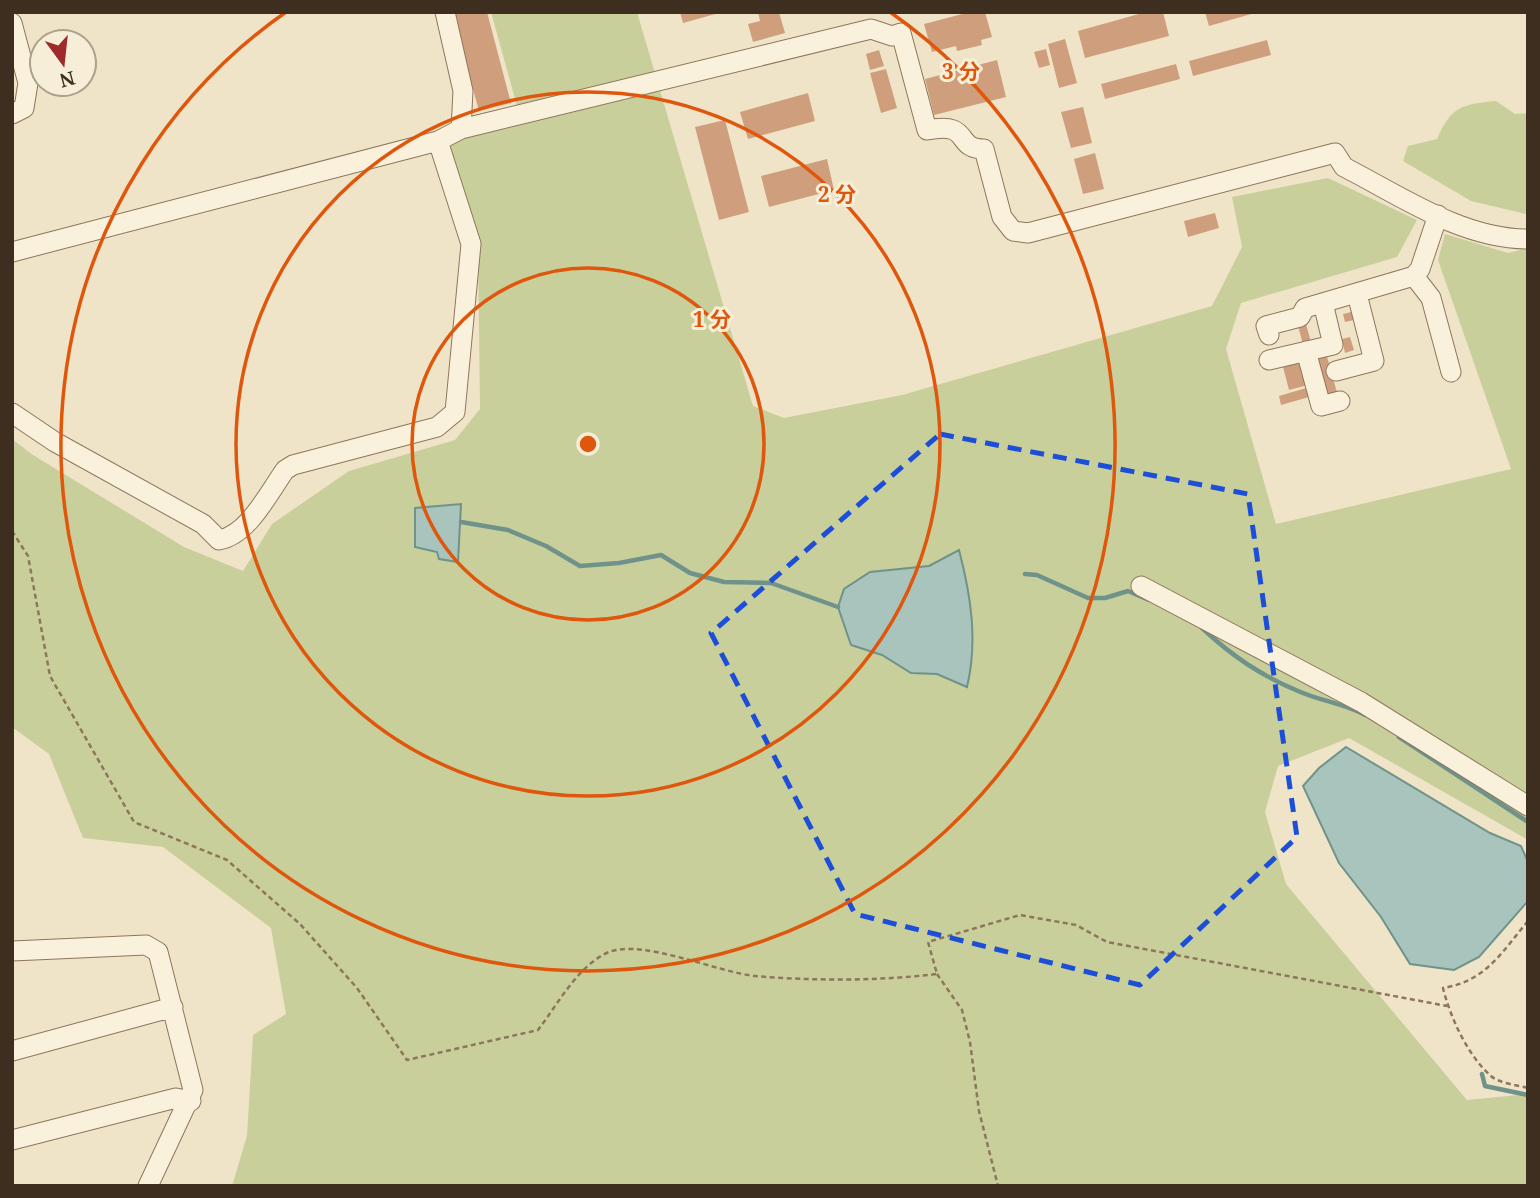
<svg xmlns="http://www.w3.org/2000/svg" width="1540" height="1198" font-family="'Noto Serif','Noto Sans JP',serif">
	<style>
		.green { fill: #c9cf9b }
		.water { fill: #a9c4bc; stroke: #6f938a; stroke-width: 2 }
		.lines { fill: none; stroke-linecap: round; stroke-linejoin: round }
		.stream { stroke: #6f938a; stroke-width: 4.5 }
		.building { fill: #cf9f7d }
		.minor-casing { stroke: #8d765c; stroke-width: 21 }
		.path { stroke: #8d765c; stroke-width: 2.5; stroke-dasharray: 5 3.5; stroke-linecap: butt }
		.minor { stroke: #faf1dc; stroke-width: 19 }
		.marked { fill: none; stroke: #1d4ed8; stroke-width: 5; stroke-dasharray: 14 9; stroke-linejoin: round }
		.ring { fill: none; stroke: #df570d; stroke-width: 3.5 }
		.centre { fill: #df570d; stroke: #f7eed8; stroke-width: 3.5 }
		.ring-label { font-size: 21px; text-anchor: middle; font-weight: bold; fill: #df570d; stroke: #f7eed8; stroke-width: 6; stroke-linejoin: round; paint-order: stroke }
	</style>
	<rect width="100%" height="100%" fill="#f0e4c8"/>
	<path class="green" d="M491,12H637L753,406L784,418L902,395L1212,306L1242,247L1232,197L1328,178L1417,220L1397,257L1241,303L1226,349L1276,524L1511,469L1438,260L1445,234L1508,253L1528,248V840L1349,738L1278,766L1265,812L1286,884L1467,1100L1528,1094V1186H232L247,1136L253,1035L286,1014L271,928L163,847L83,838L49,754L12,727V439L33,455L184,547L243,571L272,524L349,471L455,440L480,409L478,247L444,144L517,106Z
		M1496,101L1515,114L1528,113L1526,214L1471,201L1403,161L1408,146L1437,139C1451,107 1461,104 1496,101Z"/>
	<path class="water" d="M461,504L458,562L439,559L437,552L415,547V508Z
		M959,550C971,596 978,641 967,687L937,674L911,673L882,655L851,645L838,607L844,589L870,572L929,566Z
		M1346,747L1490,833L1521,846L1528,862V901L1479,957L1454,970L1410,964L1381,917L1339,863L1303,786L1319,768Z"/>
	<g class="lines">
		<path class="stream" d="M461,522L508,530L546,546L580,566L619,563L661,555L690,573L724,582L771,583L838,607
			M1025,574L1037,575L1088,598H1105L1128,591L1149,600
			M1202,628C1232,656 1260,675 1298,691C1320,701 1343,703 1365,715
			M1399,737L1528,822
			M1482,1074L1485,1086L1528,1095"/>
	</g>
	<path class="building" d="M452,12H487L511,103L479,111Z
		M680,12H719V13L683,23Z
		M758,12H779L785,33L753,42L748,24L760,21Z
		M970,12H985L992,37L981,40L982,45L957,51L956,46L932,52L924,24Z
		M1146,12H1163L1169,36L1085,58L1078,31Z
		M1205,12H1255V13L1209,26Z
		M1065,39L1077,83L1059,88L1048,44Z
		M1267,40L1271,55L1193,76L1189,61Z
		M1046,49L1050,65L1039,68L1034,52Z
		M879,50L884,66L870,70L866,54Z
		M997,60L1006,97L934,115L925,79Z
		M1176,64L1180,79L1105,99L1101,84Z
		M886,69L897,108L881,113L870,73Z
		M808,93L815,121L748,139L740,112Z
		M1083,107L1092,143L1071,148L1061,112Z
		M725,120L749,212L719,220L695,127Z
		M1095,153L1104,189L1083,194L1074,159Z
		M827,159L834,190L769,207L761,176Z
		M1215,213L1219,228L1188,237L1184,221Z
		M1351,312L1354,320L1345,322L1343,314Z
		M1306,324L1311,342L1303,344L1298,326Z
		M1350,337L1354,350L1345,353L1342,339Z
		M1326,353L1338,396L1328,399L1316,356Z
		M1300,358L1308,385L1289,390L1282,363Z
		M1306,388L1309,397L1281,405L1279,396Z"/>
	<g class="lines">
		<g class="minor-casing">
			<path id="minor" d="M445,12L463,91L461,129
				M12,23L28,83L24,108L12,114
				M12,252L438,141L461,129L871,29L892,36L901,33L927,130C973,121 953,149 984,149L1002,217L1013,231L1028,233L1335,153L1344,167C1401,196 1462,239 1528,239
				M1414,276L1431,298L1451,372
				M1269,335L1266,326L1300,317L1305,308L1414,276L1420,269L1438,215
				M1306,351L1321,406L1340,401
				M1269,360L1333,345L1323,303
				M1336,371L1374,361L1357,294
				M12,413L55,442L203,524L219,540C248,535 268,494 285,470L293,465L437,427L455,412L471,244L438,141
				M1141,586L1361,702L1528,806
				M12,951L146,945L158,952L193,1090L148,1186
				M12,1051L173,1007
				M12,1140L176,1098L191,1101"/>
		</g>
		<path class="path" d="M12,531L28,556L50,676L134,822L227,860L300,924L357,988L407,1060L538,1030C558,1004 578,965 609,952C643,939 717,972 755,976C814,981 878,981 937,974L928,942L1020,915L1076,925L1107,942L1447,1006
			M1528,921C1501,953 1486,981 1443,988C1450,1017 1468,1056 1491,1076C1498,1083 1517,1085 1528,1088
			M937,974L962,1010L970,1042L979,1111L998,1186"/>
		<use href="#minor" class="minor"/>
	</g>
	<path class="marked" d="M940,434L1248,494L1297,837L1140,985L855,914L711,633Z"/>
	<g class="ring">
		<circle cx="588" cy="444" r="176"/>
		<circle cx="588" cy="444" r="352"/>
		<path d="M890 12A527 527 0 1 1 286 12"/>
	</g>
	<circle cx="588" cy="444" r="10" class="centre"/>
	<g class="ring-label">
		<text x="961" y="79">3 分</text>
		<text x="837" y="202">2 分</text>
		<text x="712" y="327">1 分</text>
	</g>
	<rect width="1540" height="1198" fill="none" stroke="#3d2e20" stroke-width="28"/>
	<g transform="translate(63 63) rotate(165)"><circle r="33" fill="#f7eed8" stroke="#ada18e" stroke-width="2"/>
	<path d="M0-5L12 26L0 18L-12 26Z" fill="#9e2a2b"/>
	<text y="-10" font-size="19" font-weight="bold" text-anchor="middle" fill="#3d2e20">N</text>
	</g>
</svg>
